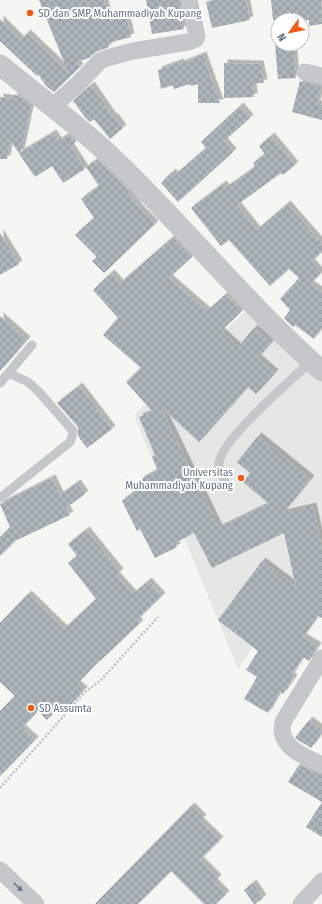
<svg xmlns="http://www.w3.org/2000/svg" width="322" height="904" font-family="'Fira Sans Condensed',sans-serif">
	<style>
		.built { fill: #e5e7e4 }
		.building { fill: url(#building-cross-hatch); filter: url(#shadow) }
		.lines { fill: none; stroke-linecap: round; stroke-linejoin: round }
		.path { stroke: #bebfc2; stroke-width: 2.5; stroke-dasharray: 2 2; stroke-linecap: butt }
		.service { stroke: #c4c8cb; stroke-width: 9 }
		.minor { stroke: #c4c8cb; stroke-width: 17 }
		.tertiary { stroke: #c4c8cb; stroke-width: 21 }
		.oneway { fill: #677688 }
		.poi-dot { fill: #f15c15; stroke: #fff; stroke-width: 1.5 }
		.labels { text-anchor: middle; dominant-baseline: central; stroke-width: 4; stroke-linejoin: round; paint-order: stroke }
		.poi-label { font-size: 11px; fill: #627284; stroke: #fff; text-anchor: start }
	</style>
	<defs>
		<pattern id="building-cross-hatch" width="8" height="8" patternUnits="userSpaceOnUse"><rect width="8" height="8" fill="#adb5ba"/><path d="M0 0l8 8M0 8l8-8" fill="none" stroke="#90989d"/></pattern>
		<filter id="shadow"><feDropShadow dx="3.5" dy="-3.5" stdDeviation="0" flood-color="#0004"/></filter>
	</defs>
	<rect width="100%" height="100%" fill="#f5f5f1"/>
	<path class="built" d="M248,309L322,378V542L238,669L134,415Z"/>
	<path class="building" d="M39,0H104L110,21L126,16L131,37L108,43L109,47L96,52L89,58L76,62L80,67L54,92L46,86L38,74L37,76L0,41V19L21,40L27,33L68,72Z
		M146,0H179L184,29L152,34Z
		M215,0H246L250,20L212,28L206,2Z
		M271,0H321L322,24L309,26V20H273Z
		M275,44H293L296,78L278,79Z
		M203,55L220,103H198V84L191,86L190,84L174,89L173,85L161,89L158,70L180,62L181,64Z
		M224,63L260,64L264,83H253L254,97L224,98Z
		M300,81L321,86L317,104L322,105V120L292,112Z
		M91,85L113,117L114,116L123,128L110,139L94,119L90,122L85,117L73,101Z
		M14,95L20,96L31,105L21,152L53,133L58,141L68,135L76,142L70,146L85,169L63,183L52,166L35,177L10,140L7,159H0V97L14,99Z
		M240,106L250,118L224,141L233,152L178,202L161,183L172,172L175,175L206,148L201,142Z
		M271,136L295,165L283,175L281,173L237,205L257,230L287,204L322,244V252L311,262L321,273L310,284L322,292V327L314,339L295,325L293,327L284,318L290,310L280,299L299,278L289,269L270,286L229,240L221,246L191,208L223,184L226,188L255,167L253,163L265,154L259,146Z
		M97,160L108,170L113,177L114,176L125,187L139,208L155,224L104,273L92,261L97,257L75,235L94,218L81,199L99,186L86,167Z
		M0,233L19,264L0,275Z
		M173,237L192,257L169,278L207,311L225,295L241,312L221,331L238,347L254,328L271,343L258,358L275,373L256,394L248,387L199,442L160,406L219,528L269,504L243,482L250,473L237,462L258,436L311,479L283,513L313,506L322,548V618L318,616L303,637L318,646L309,661L303,657L291,676L294,678L283,694L280,692L268,713L244,699L257,677L246,670L258,651L218,620L262,561L296,587L284,533L212,568L194,533L175,543L177,547L155,558L140,529L137,531L122,501L143,485L140,480L158,470L152,457L155,455L139,417L153,412L126,382L141,368L103,335L118,318L93,290L111,273L120,283Z
		M0,316L27,340L0,371Z
		M79,386L112,429L87,448L78,436V427L57,403Z
		M52,478L60,495L77,483L85,494L66,508L70,515L15,541L0,556V537L10,527L0,504Z
		M86,530L120,572L116,575L133,594L148,581L162,596L137,620L140,623L101,660H100L77,684L84,690L69,707L64,703L47,720L38,711L22,728L35,740L0,776V711L15,696L0,682V623L28,594L64,629L96,599L68,563L77,556L68,544Z
		M309,720L322,730V733L311,748L295,738Z
		M299,765L322,775V802L288,782Z
		M322,802V837L306,827Z
		M191,806L203,818L200,821L220,840L200,860L218,878L214,882L226,894L216,904H204L171,871L138,904H95Z
		M253,883L263,898L255,904H254L244,890Z"/>
	<g class="lines">
		<path class="path" d="M0,788L84,693L101,680L158,617"/>
		<path class="service" d="M0,383L32,345
			M226,484C224,478 218,470 219,464C220,440 292,380 311,361
			M0,498L70,442L72,437L73,431L39,392L28,382L9,373"/>
		<path class="minor" d="M305,72L322,76
			M52,107L77,85L100,61L107,58L133,51L188,42L196,39L197,36L189,0
			M322,658L283,722C283,725 282,729 282,731C284,750 308,758 322,765
			M0,870L36,904
			M301,904L322,881"/>
		<path class="tertiary" d="M0,65C42,99 87,132 125,170C192,236 252,309 322,371"/>
	</g>
	<defs><path id="oneway-solid" d="M-6-.8H1V-3.2L6.5 0L1 3.2V.8H-6Z"/></defs>
	<use class="oneway" href="#oneway-solid" transform="translate(18 887) rotate(43)"/>
	<g class="poi-dot">
		<circle cx="30" cy="13" r="4"/>
		<circle cx="241" cy="478" r="4"/>
		<circle cx="31" cy="708" r="4"/>
	</g>
	<g class="labels">
		<g class="poi-label">
			<text x="38" y="13">SD dan SMP Muhammadiyah Kupang</text>
			<text x="233" y="472" text-anchor="end">Universitas<tspan x="233" dy="13">Muhammadiyah Kupang</tspan></text>
			<text x="39" y="708">SD Assumta</text>
		</g>
	</g>
	<g transform="translate(290 32) rotate(237)"><circle r="19" fill="#ffffff" stroke="#c0c7ce"/>
	<path d="M0-3L7 15L0 10L-7 15Z" fill="#f15c15"/>
	<text y="-6" font-size="11" font-weight="bold" text-anchor="middle" fill="#627284">N</text>
	</g>
</svg>
